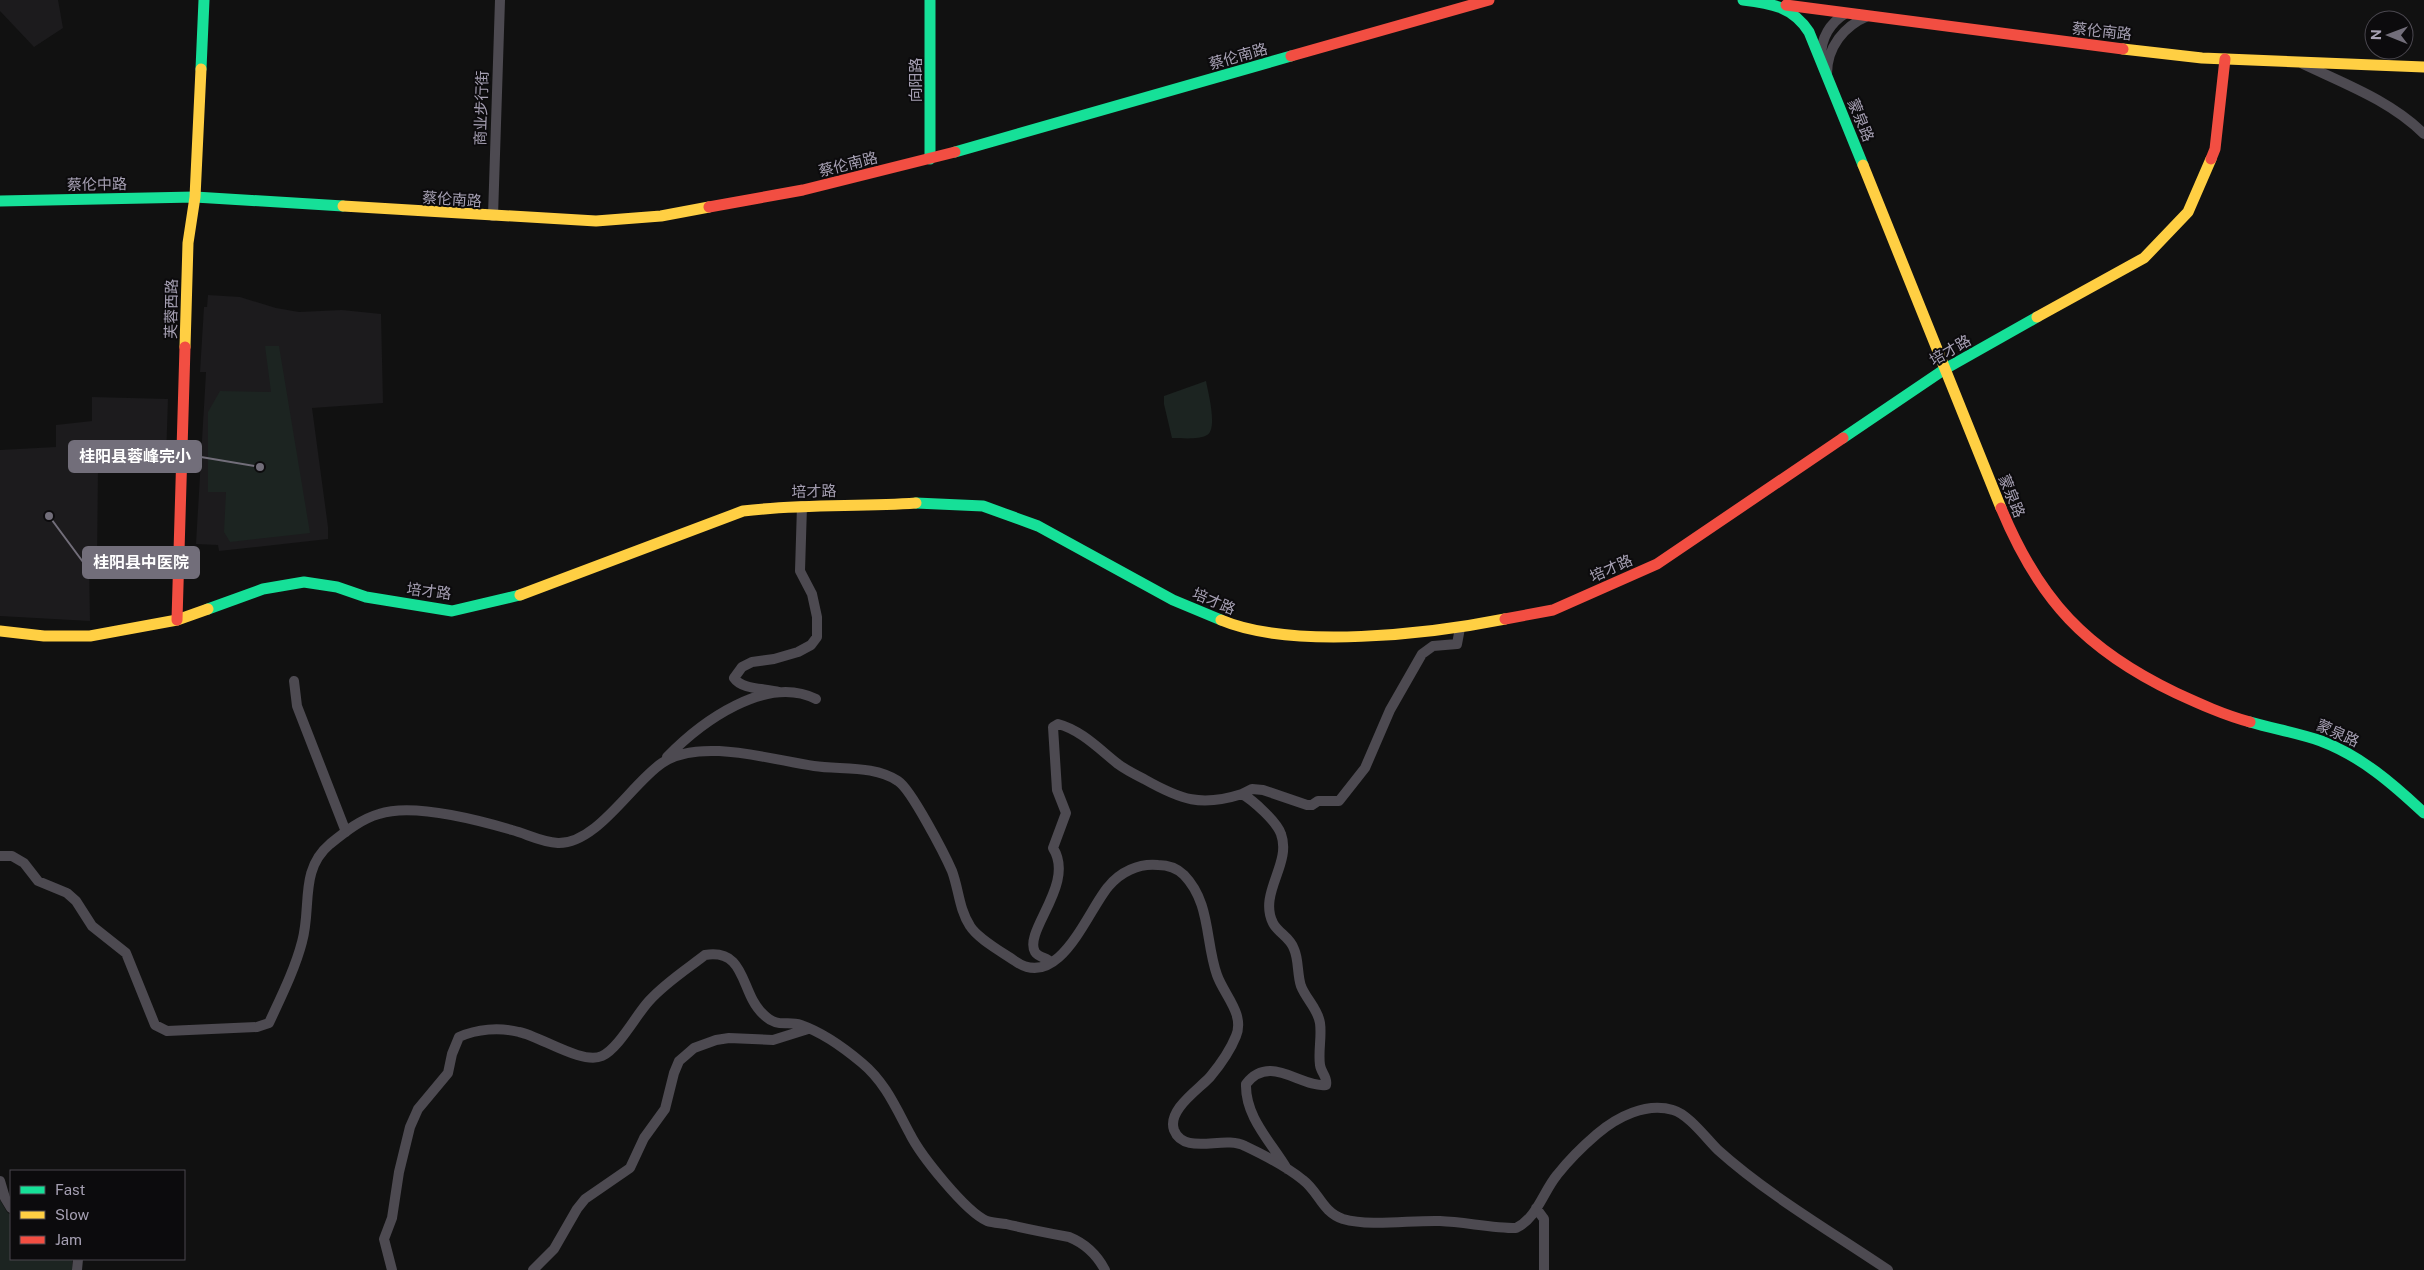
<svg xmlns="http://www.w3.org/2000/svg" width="2424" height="1270" font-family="'Public Sans','Noto Sans SC',sans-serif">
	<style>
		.built { fill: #1c1b1d }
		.green { fill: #1c2421 }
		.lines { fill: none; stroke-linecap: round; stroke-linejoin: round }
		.street { stroke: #4d4a51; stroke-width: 10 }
		.fast { stroke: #16e098; stroke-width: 11 }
		.slow { stroke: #ffcf43; stroke-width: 11 }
		.jam { stroke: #f24e42; stroke-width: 11 }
		.labels { text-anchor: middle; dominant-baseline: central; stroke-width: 4; stroke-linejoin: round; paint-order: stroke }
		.street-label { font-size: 15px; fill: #a6a0b3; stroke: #0c0b0d }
		.leader { fill: none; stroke: #726e7a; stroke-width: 2 }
		.callout-dot { fill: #726e7a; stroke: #0c0b0d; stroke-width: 2 }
		.callout { fill: #726e7a; stroke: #726e7a; stroke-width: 2 }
		.callout-label { font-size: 16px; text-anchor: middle; font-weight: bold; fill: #fff }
	</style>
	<rect width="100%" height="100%" fill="#111"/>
	<path class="built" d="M0,0H58L63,28L34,47L0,11Z
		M208,295L240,297L276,308L299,312L342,310L381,314L383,403L312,408L328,527V539L219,551L218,545L196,544L206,372H200L204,307H207Z
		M92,397L168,399L166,459L147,458L137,462L135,466L98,467L97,566L89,565L90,621L0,616V450L56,447V425L92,421Z"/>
	<path class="green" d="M265,346H279L310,533L230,542L224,532L226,492H208V412L220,391L271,392Z
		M1206,381C1208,392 1218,429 1207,435C1199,440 1181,438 1172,438L1164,404V396Z
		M0,1200L7,1212L11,1215V1259H72V1270H0Z"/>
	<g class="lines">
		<path class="street" d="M1821,57C1821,38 1830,23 1846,13
			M2303,64C2345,84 2391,101 2424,134
			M1827,74C1827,47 1844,26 1868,16
			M493,216L500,0
			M294,681L297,706L346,832
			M779,692C765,688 742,690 734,678L742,667L752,662L774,659L798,652L811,645L817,637V617L812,594L800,571L802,506
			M667,757C701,722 766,674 816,699
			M1242,794L1252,789L1263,790L1307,805H1312L1318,801H1339L1365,768L1390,710L1422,654L1433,646L1457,644L1460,628
			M0,856H12L24,863L38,881L67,893L76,901L92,926L126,953L155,1025L167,1031L257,1027L269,1023C281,997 295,969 302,942C312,907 299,870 330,844C345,832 361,819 379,814C412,803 478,820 512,830C527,834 541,842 558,843C597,844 632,783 662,763C700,737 772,760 814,766C841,770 874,765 898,781C911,789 945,855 952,871C959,890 959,909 970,926C978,939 1002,952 1015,961C1059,992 1087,912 1108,887C1120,872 1139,863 1158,865C1168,865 1177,868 1184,875C1211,903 1205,941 1217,975C1224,995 1245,1014 1236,1036C1230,1051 1220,1065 1210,1077C1198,1090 1167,1110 1174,1130C1184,1156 1224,1135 1245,1146C1264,1155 1286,1166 1303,1180C1319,1192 1322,1212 1343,1219C1371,1227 1410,1220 1440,1221C1465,1222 1491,1228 1516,1228C1537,1218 1543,1192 1557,1175C1568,1161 1583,1146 1597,1134C1617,1117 1646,1102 1673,1110C1688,1114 1706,1138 1718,1150C1768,1195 1832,1232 1888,1270
			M1051,962C1047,958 1038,957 1035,952C1023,931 1076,884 1053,848L1066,813L1057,790L1053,727L1058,724C1081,730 1099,749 1118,764C1126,770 1136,775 1144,779C1181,800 1201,807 1242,794C1253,800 1277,822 1281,834C1292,864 1258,893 1273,923C1278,933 1290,937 1294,949C1299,960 1297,974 1301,986C1306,999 1318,1009 1320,1023C1322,1037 1318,1051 1320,1065C1321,1073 1328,1077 1326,1085C1301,1088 1270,1053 1246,1084C1245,1117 1271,1142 1287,1169
			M0,1181L5,1198L11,1208
			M1536,1208L1544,1219V1270
			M77,1270L78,1259
			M392,1270L384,1239L392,1218L399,1172L410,1127L418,1109L448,1073L452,1054L459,1037C477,1029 499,1027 519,1032C540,1036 582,1065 602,1056C619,1048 636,1015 649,1001C665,983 687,969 705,955C747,948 740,993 763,1014C778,1029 786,1020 801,1025C824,1033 843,1047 862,1063C885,1082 896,1108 910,1134C921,1156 966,1212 987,1221C993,1223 1000,1223 1006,1224C1027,1229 1048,1233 1069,1237C1084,1243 1097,1255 1105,1270
			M533,1270L554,1249L577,1209L585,1199L630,1168L644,1138L665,1109L674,1073L679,1061L686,1055L694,1048L716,1040L729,1038L773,1040L808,1029"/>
		<path class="fast" d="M930,0V159
			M1743,0C1771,3 1793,7 1809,32L1863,165
			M201,69L204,0
			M955,152L1291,56
			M0,201L195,197L343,206
			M1843,438L1945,369L2037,317
			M916,503L983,506L1038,526L1173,600L1221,620
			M208,609L263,589L304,582L337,587L366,597L452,611L520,595
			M2250,722C2274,729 2298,733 2321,741C2361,756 2393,784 2424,813"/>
		<path class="slow" d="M2123,49L2202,58L2424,67
			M1863,165L2001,508
			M343,206L596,221L661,216L709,207
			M2037,317L2144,258L2188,212L2211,159
			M185,347L188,243L195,197L201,69
			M520,595L743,511C800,504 858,507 916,503
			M1221,620C1292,650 1430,634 1505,619
			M0,631L44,636H90L177,620L208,609"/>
		<path class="jam" d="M1786,5L2123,49
			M1291,56L1489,0
			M2211,159L2215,149L2225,59
			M709,207L803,190L955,152
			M2001,508C2039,600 2086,650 2176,693C2200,704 2224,715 2250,722
			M1505,619L1553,610L1657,564L1843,438
			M177,620L185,347"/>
	</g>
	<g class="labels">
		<g class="street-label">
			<text transform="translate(2102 31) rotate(6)">蔡伦南路</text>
			<text transform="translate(1238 56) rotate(-16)">蔡伦南路</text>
			<text transform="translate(915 80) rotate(-90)">向阳路</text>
			<text transform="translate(481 108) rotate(-88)">商业步行街</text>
			<text transform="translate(1861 120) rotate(68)">蒙泉路</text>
			<text transform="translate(848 164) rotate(-14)">蔡伦南路</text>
			<text transform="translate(97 184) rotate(-1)">蔡伦中路</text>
			<text transform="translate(452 199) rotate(4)">蔡伦南路</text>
			<text transform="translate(171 309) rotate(-89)">芙蓉西路</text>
			<text transform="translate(1950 350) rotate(-30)">培才路</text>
			<text transform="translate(814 491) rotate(-1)">培才路</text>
			<text transform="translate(2012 496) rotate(68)">蒙泉路</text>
			<text transform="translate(1611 568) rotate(-24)">培才路</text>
			<text transform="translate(429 591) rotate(7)">培才路</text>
			<text transform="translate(1214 601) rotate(23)">培才路</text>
			<text transform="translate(2338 733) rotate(24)">蒙泉路</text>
		</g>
	</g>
	<path class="leader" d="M260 467L201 457M49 516L83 562"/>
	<g class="callout-dot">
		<circle cx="260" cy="467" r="5"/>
		<circle cx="49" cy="516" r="5"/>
	</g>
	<g class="callout">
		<rect x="69" y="441" width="132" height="31" rx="5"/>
		<rect x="83" y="547" width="116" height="31" rx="5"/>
	</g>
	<g class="callout-label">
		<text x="135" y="462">桂阳县蓉峰完小</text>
		<text x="141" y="568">桂阳县中医院</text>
	</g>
	<rect x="10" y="1170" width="175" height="90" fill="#0c0b0d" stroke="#4a474f"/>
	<rect x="20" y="1186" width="25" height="8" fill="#16e098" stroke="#4a474f"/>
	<text x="55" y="1195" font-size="15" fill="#a6a0b3">Fast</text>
	<rect x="20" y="1211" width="25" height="8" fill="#ffcf43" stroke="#4a474f"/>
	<text x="55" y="1220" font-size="15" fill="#a6a0b3">Slow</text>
	<rect x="20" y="1236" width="25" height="8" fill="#f24e42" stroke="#4a474f"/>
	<text x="55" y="1245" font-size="15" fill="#a6a0b3">Jam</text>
	<g transform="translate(2389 35) rotate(271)"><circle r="24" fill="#0c0b0d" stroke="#4a474f"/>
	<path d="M0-4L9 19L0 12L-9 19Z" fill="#726e7a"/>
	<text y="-8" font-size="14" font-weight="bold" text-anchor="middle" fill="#a6a0b3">N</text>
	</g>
</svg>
